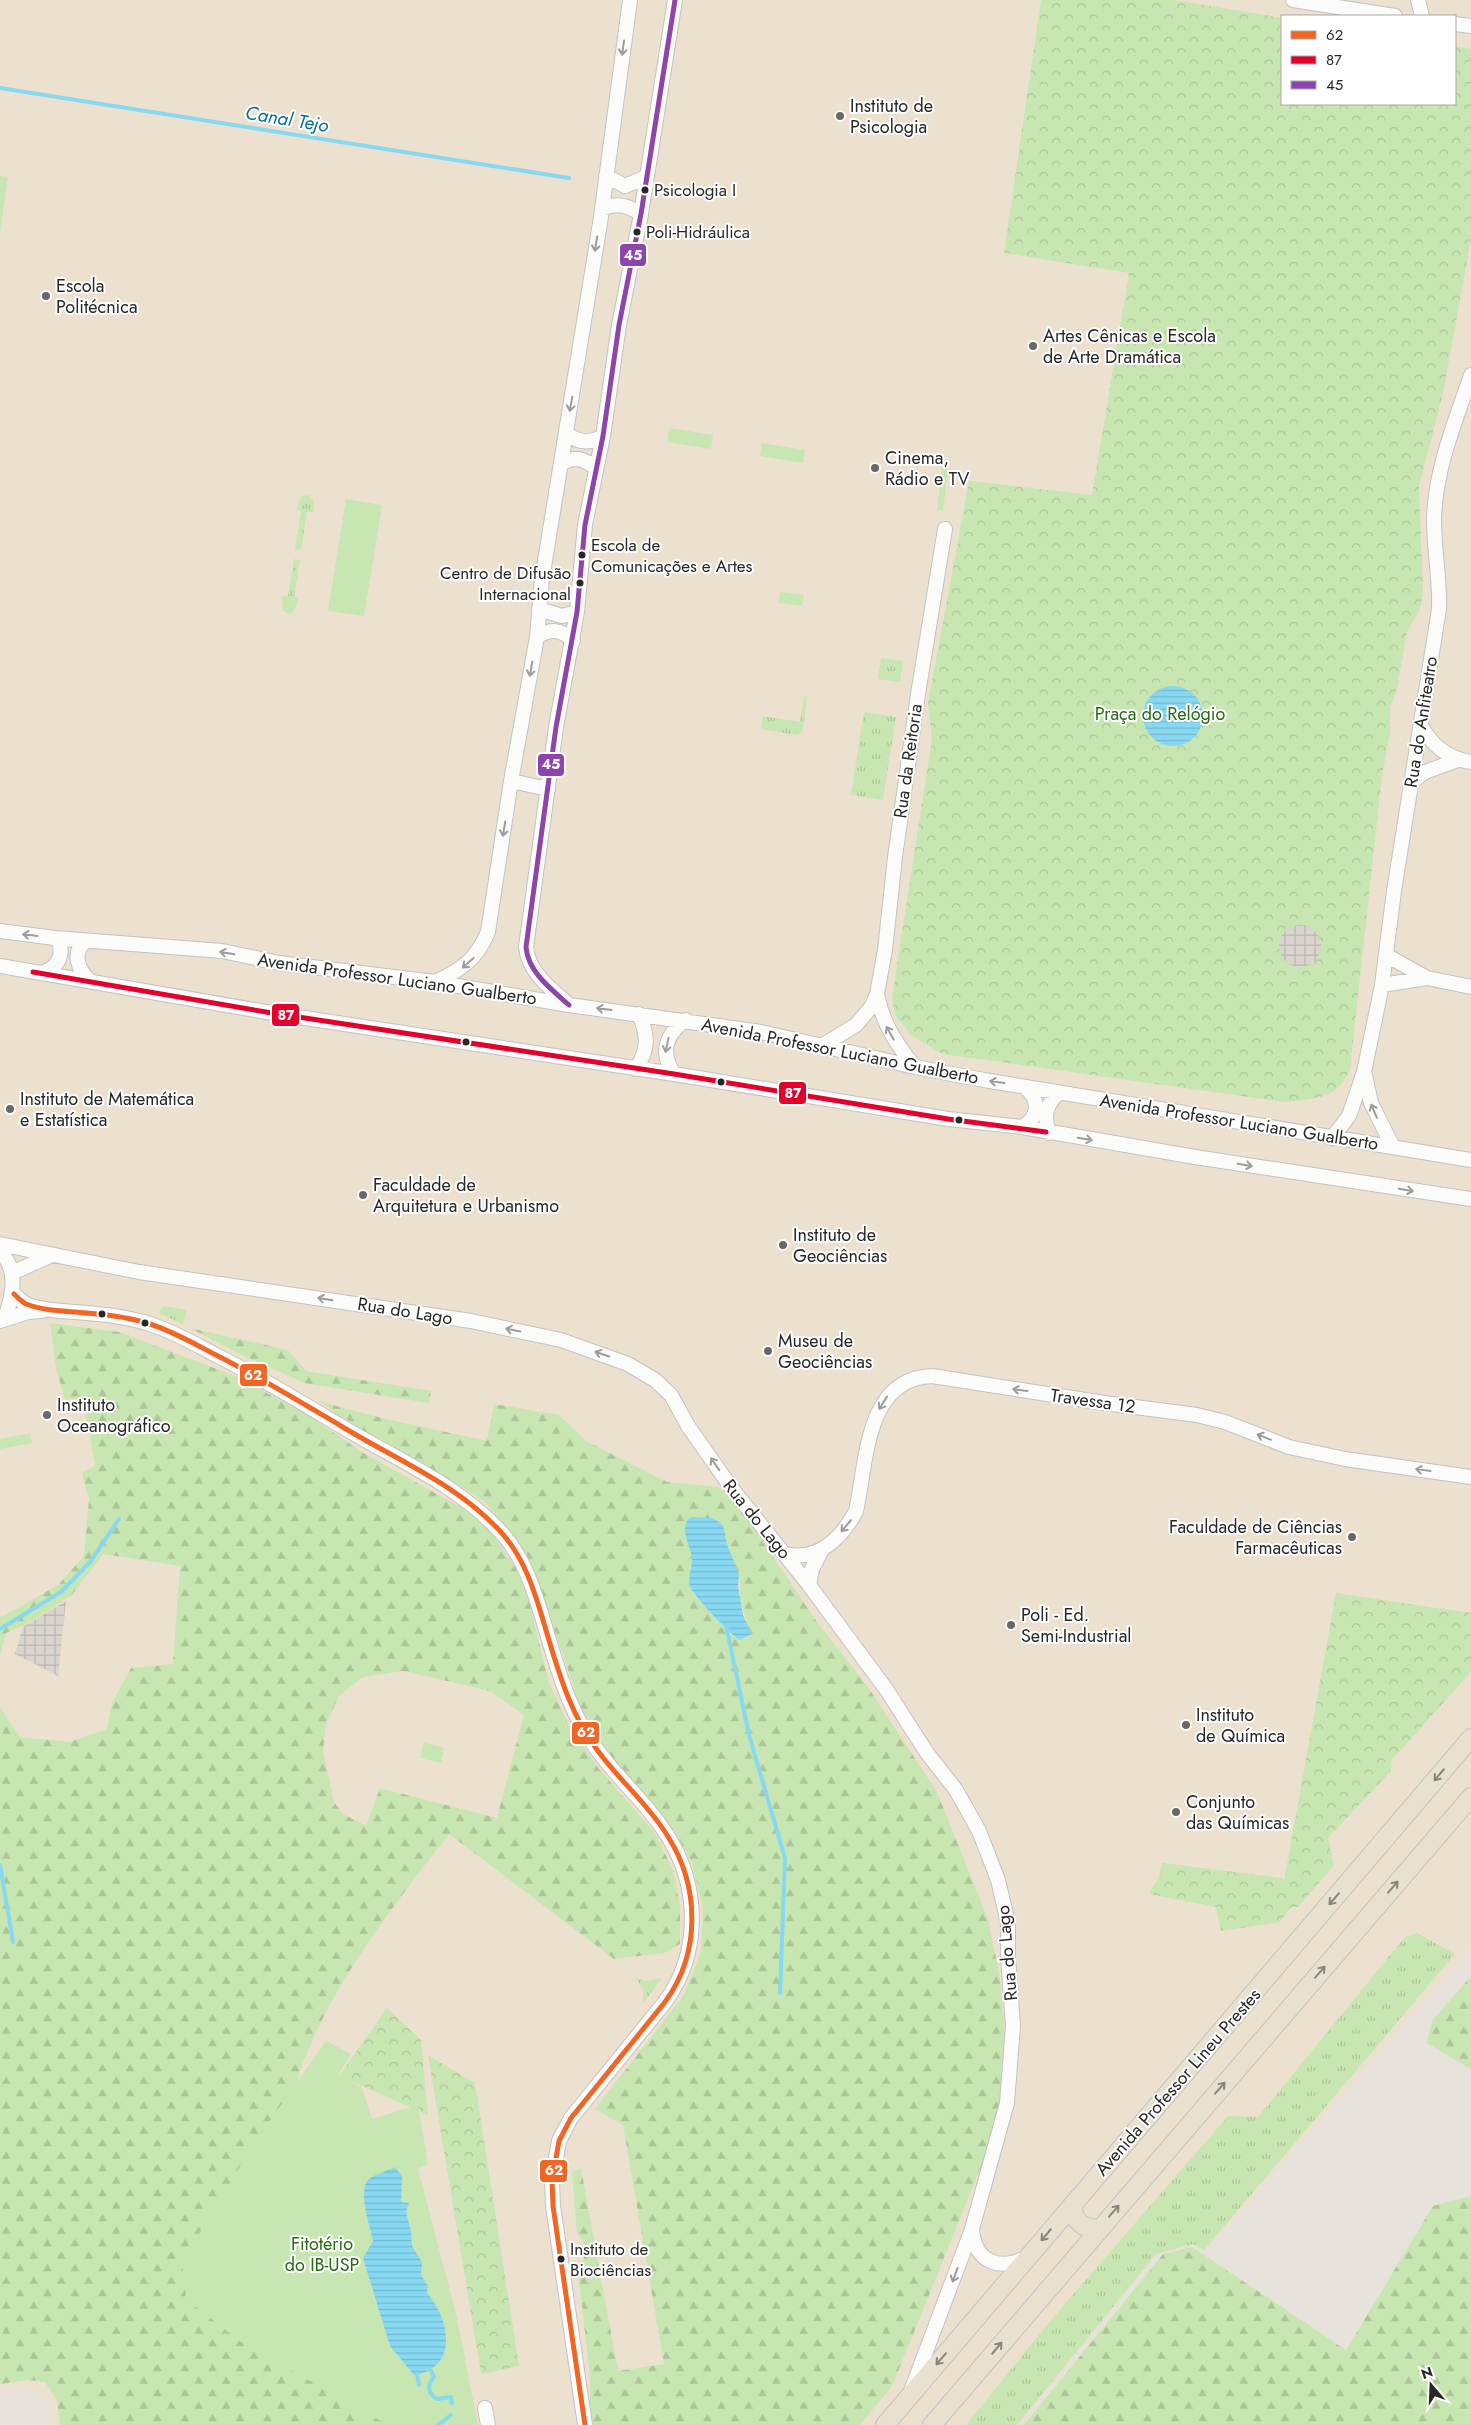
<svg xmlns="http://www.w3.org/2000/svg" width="1471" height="2425" font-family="Jost,sans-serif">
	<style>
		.education { fill: #ece1cf; fill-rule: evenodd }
		.grass { fill: url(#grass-tufts) }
		.forest { fill: url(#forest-firs); fill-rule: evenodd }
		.park { fill: url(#park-crowns) }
		.garden { fill: #c8e6b1 }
		.plaza { fill: url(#plaza-grid) }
		.water { fill: url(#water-rules) }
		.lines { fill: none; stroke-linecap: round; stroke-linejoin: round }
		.stream { stroke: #87d8f1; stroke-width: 4 }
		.minor-casing { stroke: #c3c2c3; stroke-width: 16 }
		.major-casing { stroke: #c3c1bf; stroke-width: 20 }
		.minor { stroke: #fbfbfa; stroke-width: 14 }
		.major { stroke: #e8e1d0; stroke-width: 18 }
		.bus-1-casing { stroke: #fff; stroke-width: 9 }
		.bus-2-casing { stroke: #fff; stroke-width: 9 }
		.bus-3-casing { stroke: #fff; stroke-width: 9 }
		.bus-1 { stroke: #f26522; stroke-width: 5 }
		.bus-2 { stroke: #e4002b; stroke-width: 5 }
		.bus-3 { stroke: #8e44ad; stroke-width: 5 }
		.oneway { stroke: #9c9c9b }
		.oneway2 { stroke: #88847c }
		.poi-dot { fill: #6a6866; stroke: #fff; stroke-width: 2 }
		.bus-dot { fill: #272727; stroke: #fff; stroke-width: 2 }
		.labels { text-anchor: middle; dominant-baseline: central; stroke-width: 4; stroke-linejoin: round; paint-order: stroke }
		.bus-label { font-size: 17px; fill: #272727; stroke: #fff; text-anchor: start }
		.poi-label { font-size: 18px; fill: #272727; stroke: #fff; text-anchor: start }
		.park-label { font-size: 18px; fill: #266a12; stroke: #fff }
		.street-label { font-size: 18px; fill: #272727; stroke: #fff }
		.water-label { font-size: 19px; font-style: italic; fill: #016ea2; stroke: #fff }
		.line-badge { stroke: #fff; stroke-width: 2 }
		.badge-label { font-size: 14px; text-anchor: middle; font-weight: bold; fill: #fff }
	</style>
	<defs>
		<pattern id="grass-tufts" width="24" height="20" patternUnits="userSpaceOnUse" patternTransform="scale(1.25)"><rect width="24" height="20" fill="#c8e6b1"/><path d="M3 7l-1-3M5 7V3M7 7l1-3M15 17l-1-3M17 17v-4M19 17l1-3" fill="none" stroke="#acc598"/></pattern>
		<pattern id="forest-firs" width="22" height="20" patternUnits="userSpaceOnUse" patternTransform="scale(1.25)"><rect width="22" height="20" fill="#c8e6b1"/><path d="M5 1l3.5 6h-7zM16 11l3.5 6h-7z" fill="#acc598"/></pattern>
		<pattern id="park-crowns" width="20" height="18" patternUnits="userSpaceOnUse" patternTransform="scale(1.25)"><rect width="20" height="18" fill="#c8e6b1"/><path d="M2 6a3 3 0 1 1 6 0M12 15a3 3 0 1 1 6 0" fill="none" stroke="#acc598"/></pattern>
		<pattern id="plaza-grid" width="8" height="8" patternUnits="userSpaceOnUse" patternTransform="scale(1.25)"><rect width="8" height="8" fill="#d9d4cd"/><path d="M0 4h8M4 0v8" fill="none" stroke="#bab6b0"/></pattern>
		<pattern id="water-rules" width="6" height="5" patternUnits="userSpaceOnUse" patternTransform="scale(1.25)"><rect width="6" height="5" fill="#87d8f1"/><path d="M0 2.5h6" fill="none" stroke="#75b9cf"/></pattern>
	</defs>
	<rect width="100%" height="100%" fill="#e7e2dc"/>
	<path class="education" d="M0,0H1471V1949L1205,2251L1193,2245L1157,2255L1019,2425H51L48,2402L36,2392L17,2390L0,2392ZM1282,16H1455V104H1282Z"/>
	<path class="grass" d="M309,495L314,501L313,512H307L301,550L295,549L301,511L297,510L299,501L302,496Z
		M294,559L300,560L294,597L298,598L295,610L289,614L283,611L282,596H288Z
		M881,658L903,661L900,682L878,679Z
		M804,696L807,697L803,729L801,733L796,735L761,729L763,716L800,722Z
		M864,712L896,717L883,800L851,795Z
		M164,1306L187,1310L183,1324L160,1314V1309Z
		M1417,1933L1455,1954L1204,2250L1193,2244L1156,2254L1017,2425H966L1051,2320L1228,2116L1258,2117L1405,1937Z
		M636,1978L646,1981L662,1978L643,2003V1990Z"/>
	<path class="forest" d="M50,1323L119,1332L235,1376L308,1415L362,1452L469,1512L495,1537L517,1570L529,1601L549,1683L570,1727L599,1769L655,1833L674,1872L680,1907V1944L664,1953L614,1959L449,1834C394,1905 337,1977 304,2060C297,2078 293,2097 287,2115L470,2425H60L57,2400L45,2382L27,2380L0,2384V1707L20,1737L70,1742L107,1729L112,1703L131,1668L173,1664L180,1566L103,1554L72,1595L27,1624L6,1633L0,1655V1618L58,1585L84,1556L89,1499L82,1473L95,1466L83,1398L65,1400L56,1368ZM404,1671L490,1691L524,1715L497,1818L380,1788L366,1826L343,1814L334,1802L323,1751L326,1724L339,1696L363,1677Z
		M190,1328L288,1350L306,1371L431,1391L429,1403L304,1383L240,1354Z
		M318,1401L382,1418L487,1441L494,1404L559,1415L586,1441L667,1482L719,1487L742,1511L817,1622L868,1687L937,1792L988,1919L1000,1978L1005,2035L1004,2088L992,2140L892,2386L860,2425H591L589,2414L590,2376L577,2262L584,2260L583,2241L577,2233L572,2172L581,2168L618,2371L664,2364L623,2125L595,2109L684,1995L701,1951L703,1907L692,1864L676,1833L604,1749L581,1708L541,1591L528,1561L507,1529L486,1503L459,1485L408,1459ZM703,1518H713L723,1525L727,1544L739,1574L740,1600L751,1636L740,1640L731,1635L694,1595L689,1576L692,1559L686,1534Z
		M1471,1976V2069L1427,2043L1432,2021Z
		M1471,2196V2425H1024L1163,2254L1192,2247L1346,2350L1433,2206Z"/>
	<path class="park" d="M1041,0H1174L1282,18V104H1455V46L1471,49V239L1443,393L1419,486L1423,595L1419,611L1407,632L1397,689L1390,707V732L1382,776L1350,1068C1340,1099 1313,1099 1285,1102L943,1054L912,1036L895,1015L892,997L932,739L928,703L969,481L1092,495L1129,273L1004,253Z
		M1336,1593L1471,1613V1672L1391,1761V1771L1328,1838L1334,1865L1298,1907H1291L1280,1922L1221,1931L1216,1907L1149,1894L1159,1877L1162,1863L1281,1878L1284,1881Z
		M387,2008L421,2040L428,2115L339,2076Z
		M428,2055L475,2083L519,2366L481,2374Z"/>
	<path class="garden" d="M0,176L8,177L0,233Z
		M669,428L713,435L711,449L667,442Z
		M762,443L805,450L803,463L760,456Z
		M943,459L949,460L943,511L937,510Z
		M346,499L382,505L364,616L328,611Z
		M780,592L804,595L802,606L779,603Z
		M30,1433L32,1443L0,1449V1439Z
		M424,1742L444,1748L441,1763L420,1758Z
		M326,2041L351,2054L339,2074L362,2088L372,2119L418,2105L428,2164L418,2169L456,2313L478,2425H388L241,2342L186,2299L182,2262L254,2143Z"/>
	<path class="plaza" d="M1279 946a21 21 0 1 1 42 0a21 21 0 1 1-42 0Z
		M66,1601L58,1676L15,1654L23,1627Z"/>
	<path class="water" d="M1143 716a30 30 0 1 1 60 0a30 30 0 1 1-60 0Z
		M693,1517L713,1518L723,1525L727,1544L739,1574L738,1586L743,1615L752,1634L740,1640C733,1638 693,1595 690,1587C687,1578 692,1568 692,1559C691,1546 679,1531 689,1518Z
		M395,2167L402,2176L401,2202L409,2203L406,2212L411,2231L412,2246L422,2262L421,2275L428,2286L427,2293C450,2319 459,2368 414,2375L390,2346L363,2258L373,2241C370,2226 357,2190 369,2179C376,2174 387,2171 395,2167Z"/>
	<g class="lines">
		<path class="stream" d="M0,88L569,178
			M726,1625L749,1735L785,1858L780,1993
			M0,1629L61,1592L91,1561L119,1519
			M0,1865L13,1942
			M431,2371L434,2377C427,2385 427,2393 437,2399L451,2397L452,2403
			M417,2374L419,2385
			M438,2425L451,2415"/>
		<g class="minor-casing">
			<path id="minor" d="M1293,0L1395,16
				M1418,0L1422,16
				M1455,24L1471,26
				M606,176L625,186L646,177
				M602,209C616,202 628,205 641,214
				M566,433C578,443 590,444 603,436
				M561,464C574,455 584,459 596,468
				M539,609L562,616L577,612
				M537,637C550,628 562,629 573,641
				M1421,726C1433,746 1448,759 1471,762
				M511,781L548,789
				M1411,782L1425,772L1458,760
				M0,931L55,938L222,951L279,963L435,982L569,1005L761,1032L915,1067L984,1080L1471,1160
				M86,941C71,952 78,970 90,981
				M1386,955L1427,978
				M0,966L272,1013L674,1074L948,1119L1022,1127L1195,1157L1471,1199
				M40,973C57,970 64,956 59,941L55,938
				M435,982C461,970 477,959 488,932L511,781L537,637L542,579L601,217L630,0
				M1382,985L1427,978L1471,987
				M877,994C883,1024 896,1044 915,1067
				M568,1004C551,989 528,972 526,947L556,727L577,612L585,525L603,436L619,325L641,214L675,0
				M823,1045L856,1025L872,1006L877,994L885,950L895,857L918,694L945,529
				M636,1069C649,1049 648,1035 639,1014
				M674,1074C660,1053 665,1034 686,1020
				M1365,1075L1371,1103L1393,1147
				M1022,1127C1040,1117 1040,1100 1025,1087
				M1049,1133C1043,1116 1046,1104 1059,1093
				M1332,1138L1349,1116L1364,1072L1382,985L1394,891L1439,609C1440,579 1434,550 1434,520C1435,469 1455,423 1471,375
				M0,1244L139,1272L471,1321L561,1340L628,1364L655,1380L671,1395L688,1426L730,1486L809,1585L886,1689L927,1753L956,1790L979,1831L998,1880L1008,1923V1956L1013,2026L1007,2103L972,2229L911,2391
				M0,1251C19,1271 13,1295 5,1318
				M12,1273L52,1255
				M14,1294C18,1298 22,1302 26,1304C41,1310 59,1311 75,1312C100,1314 125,1316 150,1324C172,1331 193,1343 214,1354C258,1376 299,1401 341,1426C395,1459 455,1483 499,1530C527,1559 537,1600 548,1637C560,1677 572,1717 598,1751C619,1780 648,1804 667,1835C700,1886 701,1953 665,2002L571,2118L559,2141L552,2180L553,2206L585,2425
				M0,1321L28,1312L42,1311
				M786,1554C817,1562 842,1538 856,1511C867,1462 865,1378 932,1376L1104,1403L1197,1415L1225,1422L1289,1447L1345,1459L1471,1477
				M809,1585L812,1569L822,1550
				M972,2229C975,2263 1000,2272 1029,2256
				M485,2408L488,2425"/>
		</g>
		<g class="major-casing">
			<path id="major" d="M1073,2204C1072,2221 1084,2230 1100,2228
				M885,2425L1471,1738
				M932,2425L1471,1797"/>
		</g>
		<use href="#minor" class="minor"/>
		<use href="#major" class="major"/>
		<g class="bus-1-casing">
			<path id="bus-1" d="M14,1294C18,1298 22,1302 26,1304C41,1310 59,1311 75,1312C100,1314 125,1316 150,1324C172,1331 193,1343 214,1354C258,1376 299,1401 341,1426C395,1459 455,1483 499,1530C527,1559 537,1600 548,1637C560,1677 572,1717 598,1751C619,1780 648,1804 667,1835C700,1886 701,1953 665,2002L571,2118L559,2141L552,2180L553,2206L585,2425"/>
		</g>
		<g class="bus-2-casing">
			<path id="bus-2" d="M33,972L272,1013L674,1074L948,1119L1046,1132"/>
		</g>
		<g class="bus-3-casing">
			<path id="bus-3" d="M569,1005C551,989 528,972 526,947L556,727L577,612L585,525L603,436L619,325L641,214L675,0"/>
		</g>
		<use href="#bus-1" class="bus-1"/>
		<use href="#bus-2" class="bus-2"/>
		<use href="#bus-3" class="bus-3"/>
	</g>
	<defs><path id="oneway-shaft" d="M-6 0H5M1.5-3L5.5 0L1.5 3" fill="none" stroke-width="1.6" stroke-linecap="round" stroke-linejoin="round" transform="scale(1.25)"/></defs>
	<g class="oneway">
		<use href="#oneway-shaft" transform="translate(623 48) rotate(98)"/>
		<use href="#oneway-shaft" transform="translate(596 244) rotate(99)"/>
		<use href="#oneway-shaft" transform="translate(571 404) rotate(100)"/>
		<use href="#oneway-shaft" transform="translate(531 669) rotate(100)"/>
		<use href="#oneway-shaft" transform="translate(504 829) rotate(99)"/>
		<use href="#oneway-shaft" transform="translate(30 935) rotate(-173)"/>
		<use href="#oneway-shaft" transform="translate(227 953) rotate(-170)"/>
		<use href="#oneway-shaft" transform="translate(468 963) rotate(139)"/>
		<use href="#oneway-shaft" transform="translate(604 1009) rotate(-173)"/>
		<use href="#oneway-shaft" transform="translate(890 1033) rotate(-119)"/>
		<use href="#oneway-shaft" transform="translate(667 1045) rotate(102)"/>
		<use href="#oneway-shaft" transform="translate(997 1082) rotate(-172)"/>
		<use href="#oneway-shaft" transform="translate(1374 1111) rotate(-113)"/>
		<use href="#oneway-shaft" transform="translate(1085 1139) rotate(10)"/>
		<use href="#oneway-shaft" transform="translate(1245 1165) rotate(9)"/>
		<use href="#oneway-shaft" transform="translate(1406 1190) rotate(9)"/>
		<use href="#oneway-shaft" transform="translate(325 1299) rotate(-171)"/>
		<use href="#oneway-shaft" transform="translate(513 1330) rotate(-168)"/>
		<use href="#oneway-shaft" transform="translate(602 1354) rotate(-161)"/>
		<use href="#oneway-shaft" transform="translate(1020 1390) rotate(-172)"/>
		<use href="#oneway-shaft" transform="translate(883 1403) rotate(122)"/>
		<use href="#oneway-shaft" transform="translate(1264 1437) rotate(-158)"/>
		<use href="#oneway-shaft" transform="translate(715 1464) rotate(-125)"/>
		<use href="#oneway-shaft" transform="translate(1423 1470) rotate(-172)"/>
		<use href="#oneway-shaft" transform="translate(846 1526) rotate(130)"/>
		<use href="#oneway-shaft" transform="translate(955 2275) rotate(110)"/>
	</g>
	<g class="oneway2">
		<use href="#oneway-shaft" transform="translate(1439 1775) rotate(130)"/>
		<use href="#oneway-shaft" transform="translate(1393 1887) rotate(-49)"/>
		<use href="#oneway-shaft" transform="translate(1334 1899) rotate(131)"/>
		<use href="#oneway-shaft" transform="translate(1320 1972) rotate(-49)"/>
		<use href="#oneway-shaft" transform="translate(1220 2088) rotate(-49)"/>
		<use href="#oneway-shaft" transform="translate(1114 2211) rotate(-49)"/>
		<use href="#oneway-shaft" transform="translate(1046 2235) rotate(130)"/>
		<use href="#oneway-shaft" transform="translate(997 2348) rotate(-50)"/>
		<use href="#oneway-shaft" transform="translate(941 2359) rotate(131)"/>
	</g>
	<g class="poi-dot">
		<circle cx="840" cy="116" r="5"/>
		<circle cx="46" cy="296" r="5"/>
		<circle cx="1033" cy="346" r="5"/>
		<circle cx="875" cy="468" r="5"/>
		<circle cx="10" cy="1109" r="5"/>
		<circle cx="363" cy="1195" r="5"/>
		<circle cx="783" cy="1245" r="5"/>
		<circle cx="768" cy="1351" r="5"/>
		<circle cx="47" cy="1415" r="5"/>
		<circle cx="1352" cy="1537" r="5"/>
		<circle cx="1011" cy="1625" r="5"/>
		<circle cx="1186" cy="1725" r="5"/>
		<circle cx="1176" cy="1812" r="5"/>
	</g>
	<g class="bus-dot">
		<circle cx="645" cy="190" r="4.5"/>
		<circle cx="637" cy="232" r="4.5"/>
		<circle cx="582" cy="555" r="4.5"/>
		<circle cx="580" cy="583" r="4.5"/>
		<circle cx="466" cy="1042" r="4.5"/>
		<circle cx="721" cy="1082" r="4.5"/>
		<circle cx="959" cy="1120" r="4.5"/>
		<circle cx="102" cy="1314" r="4.5"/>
		<circle cx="145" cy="1323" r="4.5"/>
		<circle cx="561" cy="2259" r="4.5"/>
	</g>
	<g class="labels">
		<g class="bus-label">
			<text x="654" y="190">Psicologia I</text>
			<text x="646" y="232">Poli-Hidráulica</text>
			<text x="591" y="545">Escola de<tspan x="591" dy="21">Comunicações e Artes</tspan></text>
			<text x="571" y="573" text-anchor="end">Centro de Difusão<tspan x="571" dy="21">Internacional</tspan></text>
			<text x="570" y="2249">Instituto de<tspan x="570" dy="21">Biociências</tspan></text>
		</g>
		<g class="poi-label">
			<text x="850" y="106">Instituto de<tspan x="850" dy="21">Psicologia</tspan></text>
			<text x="56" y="286">Escola<tspan x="56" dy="21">Politécnica</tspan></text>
			<text x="1043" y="336">Artes Cênicas e Escola<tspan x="1043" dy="21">de Arte Dramática</tspan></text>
			<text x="885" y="458">Cinema,<tspan x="885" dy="21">Rádio e TV</tspan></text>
			<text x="20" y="1099">Instituto de Matemática<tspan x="20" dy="21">e Estatística</tspan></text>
			<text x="373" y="1185">Faculdade de<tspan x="373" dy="21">Arquitetura e Urbanismo</tspan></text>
			<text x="793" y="1235">Instituto de<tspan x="793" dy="21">Geociências</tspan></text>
			<text x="778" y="1341">Museu de<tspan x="778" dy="21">Geociências</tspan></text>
			<text x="57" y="1405">Instituto<tspan x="57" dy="21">Oceanográfico</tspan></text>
			<text x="1342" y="1527" text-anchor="end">Faculdade de Ciências<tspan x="1342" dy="21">Farmacêuticas</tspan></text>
			<text x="1021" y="1615">Poli - Ed.<tspan x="1021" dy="21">Semi-Industrial</tspan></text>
			<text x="1196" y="1715">Instituto<tspan x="1196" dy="21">de Química</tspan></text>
			<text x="1186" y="1802">Conjunto<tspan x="1186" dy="21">das Químicas</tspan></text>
		</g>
		<g class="park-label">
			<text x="1160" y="714">Praça do Relógio</text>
			<text x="322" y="2244">Fitotério<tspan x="322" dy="21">do IB-USP</tspan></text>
		</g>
		<g class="street-label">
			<text transform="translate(1421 722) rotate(-81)">Rua do Anfiteatro</text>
			<text transform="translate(908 761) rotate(-82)">Rua da Reitoria</text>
			<text transform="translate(397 979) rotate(8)">Avenida Professor Luciano Gualberto</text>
			<text transform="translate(840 1051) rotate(11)">Avenida Professor Luciano Gualberto</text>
			<text transform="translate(1239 1122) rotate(9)">Avenida Professor Luciano Gualberto</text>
			<text transform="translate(405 1311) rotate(9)">Rua do Lago</text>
			<text transform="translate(1093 1401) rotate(8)">Travessa 12</text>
			<text transform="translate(757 1519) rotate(51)">Rua do Lago</text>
			<text transform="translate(1007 1953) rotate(-95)">Rua do Lago</text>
			<text transform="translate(1178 2082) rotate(-49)">Avenida Professor Lineu Prestes</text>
		</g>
		<g class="water-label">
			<text transform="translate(287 119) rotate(9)">Canal Tejo</text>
		</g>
	</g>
	<g class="line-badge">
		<rect x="619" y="243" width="28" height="24" rx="5" fill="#8e44ad"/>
		<rect x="537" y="753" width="28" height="24" rx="5" fill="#8e44ad"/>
		<rect x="271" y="1003" width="29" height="24" rx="5" fill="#e4002b"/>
		<rect x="778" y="1081" width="29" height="24" rx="5" fill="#e4002b"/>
		<rect x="239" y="1363" width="29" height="24" rx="5" fill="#f26522"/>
		<rect x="571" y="1721" width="29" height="24" rx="5" fill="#f26522"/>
		<rect x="539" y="2159" width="29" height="24" rx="5" fill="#f26522"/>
	</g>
	<g class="badge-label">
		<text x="633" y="260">45</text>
		<text x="551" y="769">45</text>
		<text x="286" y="1020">87</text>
		<text x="793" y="1098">87</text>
		<text x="253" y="1380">62</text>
		<text x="586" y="1737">62</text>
		<text x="554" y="2175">62</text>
	</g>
	<rect x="1281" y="15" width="175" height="90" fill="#ffffff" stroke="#a9a9a9"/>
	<rect x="1291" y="31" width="25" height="8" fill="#f26522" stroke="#a9a9a9"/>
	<text x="1326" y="40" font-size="15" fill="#272727">62</text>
	<rect x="1291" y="56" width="25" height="8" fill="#e4002b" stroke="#a9a9a9"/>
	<text x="1326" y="65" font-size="15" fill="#272727">87</text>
	<rect x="1291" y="81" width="25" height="8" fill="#8e44ad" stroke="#a9a9a9"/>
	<text x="1326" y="90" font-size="15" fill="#272727">45</text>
	<g transform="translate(1431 2385) rotate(341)" stroke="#ffffff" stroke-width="4" paint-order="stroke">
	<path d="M0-4L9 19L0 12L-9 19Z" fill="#272727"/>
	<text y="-8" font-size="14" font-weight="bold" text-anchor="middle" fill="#272727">N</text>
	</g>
</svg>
